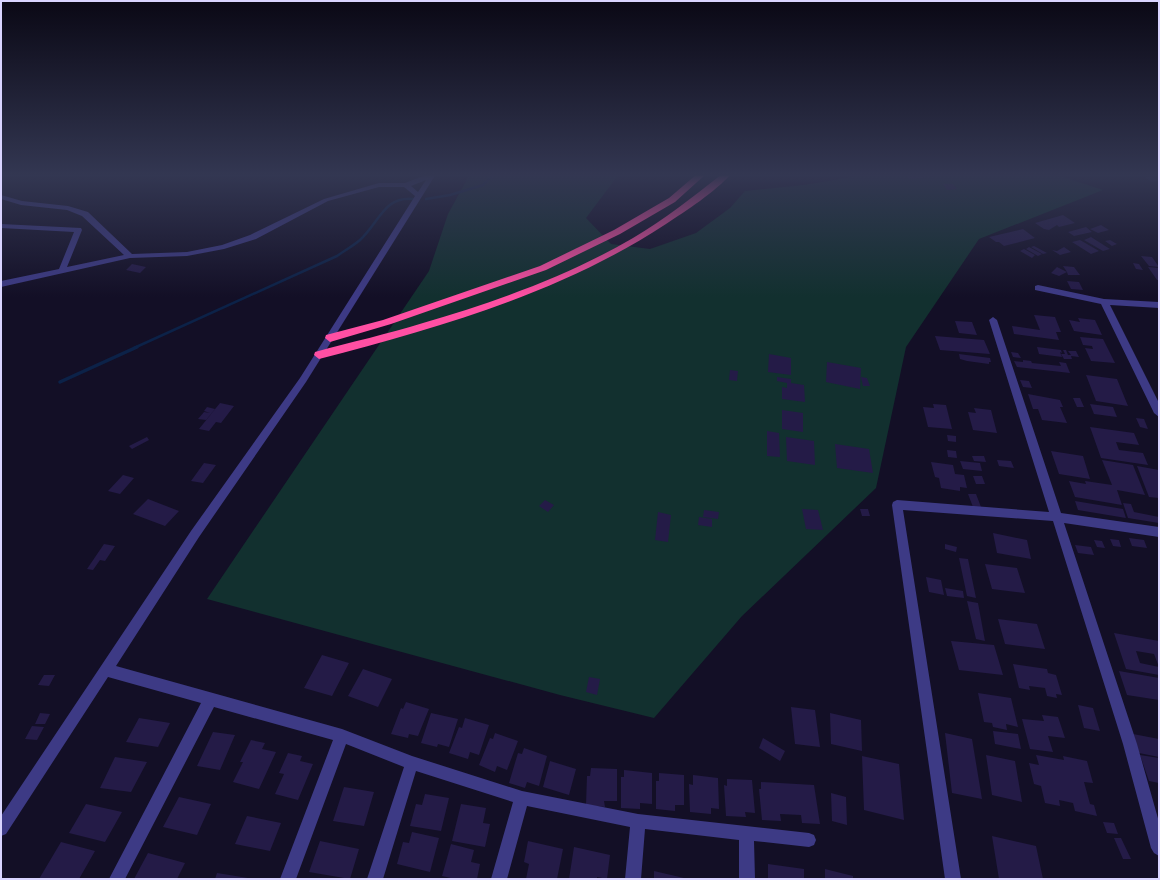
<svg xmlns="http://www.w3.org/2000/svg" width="1160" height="880" font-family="Quicksand,sans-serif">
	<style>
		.green { fill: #12302f }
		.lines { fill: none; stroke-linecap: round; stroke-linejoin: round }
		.stream-far1 { stroke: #0c2248; stroke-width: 2.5 }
		.stream { stroke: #0c2248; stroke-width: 3.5 }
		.building { fill: #241b47; fill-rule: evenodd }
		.minor { fill: #3d3a85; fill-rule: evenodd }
		.highway { fill: #ff4fa3; fill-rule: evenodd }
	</style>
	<rect width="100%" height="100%" fill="#130f26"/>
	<path class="green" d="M470,174H619L586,218L611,244L650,249L696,233L730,208L745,191L804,185L869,174H1034L1063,177L1103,190L979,239L906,347L876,488L742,616L654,718L560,695L207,599L429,271L448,214Z"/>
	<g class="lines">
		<path class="stream-far1" d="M426,199L450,195L483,185L494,174
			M134,348L337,256C344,251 353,246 360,240C379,223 384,196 413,199"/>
		<path class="stream" d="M60,382L137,347"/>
	</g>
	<path class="building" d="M905,174H947V175L910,179Z
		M1145,177H1152L1158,181L1151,182Z
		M943,184H953L957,189L947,190Z
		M1063,215L1075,223L1059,227L1057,225L1049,230L1044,229L1035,223Z
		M1101,225L1109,230L1098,233L1090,229Z
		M1086,227L1092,232L1074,236L1068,232Z
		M1023,229L1035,238L1004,246L999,242H996L989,237Z
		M1091,237L1110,249L1103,251L1084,240Z
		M1080,240L1099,251L1091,254L1072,242Z
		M1110,240L1117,244L1112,246L1105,241Z
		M1034,246L1047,253L1043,254L1031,247Z
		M1029,247L1042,254L1038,256L1026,249Z
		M1064,247L1071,252L1060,255L1052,250L1057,251Z
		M1024,249L1035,255L1032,258L1020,251Z
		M1141,256L1152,257L1159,267L1149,266Z
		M1133,263L1139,264L1143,270L1136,269Z
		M132,264L146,267L140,273L126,270Z
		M1063,266L1074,267L1080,275H1068L1067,272L1059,276L1051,273L1057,267L1067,272Z
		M1148,267L1159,268V280H1157Z
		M1067,281L1079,282L1083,290L1071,289Z
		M1034,315L1055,317L1061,332H1056L1059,340L1014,334L1012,326L1040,330Z
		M1078,318L1095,320L1102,335L1074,331L1069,320L1080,322Z
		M955,321L972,322L977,335L959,333Z
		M935,336L984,340L990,354L940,350Z
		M1080,337L1103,339L1115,363L1091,361L1085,348L1093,349L1092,346L1083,345Z
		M1037,347L1061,350L1062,353L1060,352L1062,357L1039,354Z
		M1063,350H1066L1068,355H1071L1068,351H1076L1079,357L1071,356L1072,359H1064L1061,354H1065Z
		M1011,352L1018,353L1021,358L1013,357Z
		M769,354L791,358V375L768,372Z
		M959,354L990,358L991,362H989V364L967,361L960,359Z
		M1023,360L1031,361L1032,363L1061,366L1059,362L1066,363L1070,373L1017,367L1014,361L1023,362Z
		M827,362L861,368L860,389L826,382Z
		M730,370L738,371L737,381L729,380Z
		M1086,375L1117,379L1128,406L1096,401Z
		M777,377L791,379V383L804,385L805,402L782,399V387L787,388V383L777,381Z
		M861,377L867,378L870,386H863Z
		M1020,380L1029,381L1032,388L1023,387Z
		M1028,394L1060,400L1063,407H1060L1067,423L1042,420L1038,409H1033Z
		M1073,398H1080L1084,407H1077Z
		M220,403L234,406L221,423L216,422L209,431L199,429Z
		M933,404L946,405L952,429L928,427L923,407L934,408Z
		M1090,404L1113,407L1117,417L1094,414Z
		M207,407L215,409L206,420L198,419L204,412L210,413L204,411Z
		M974,408L991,410L997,433L973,430L968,412L976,413Z
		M782,410L803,413V432L782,429Z
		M1136,418L1144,419L1148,429L1140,427Z
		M1090,427L1134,433L1139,445L1116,442L1119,450L1143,453L1148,465L1101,458Z
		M767,431L779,433L780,457L767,456Z
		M947,435L956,436V442L948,441Z
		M147,437L149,440L132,449L129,446Z
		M786,437L814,441L815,465L787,461Z
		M835,444L869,449L873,473L837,468Z
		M947,450L956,451L957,458L948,457Z
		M1051,451L1083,456L1090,479L1059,474Z
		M972,456H984L986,462L974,461Z
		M997,460L1011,461L1014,468L999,466Z
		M1102,460L1133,465L1145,495L1117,490L1122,505L1075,497L1069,481L1086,484L1085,481L1112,485Z
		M960,461L980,463L982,471L963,469Z
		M931,462L953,465L955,474L964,475L967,488L960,487V491L941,488L939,478L935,477Z
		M204,463L216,465L203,483L191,481Z
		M1137,466L1159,470V498L1149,497Z
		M123,475L134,478L120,494L108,491Z
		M973,476H982L985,484H976Z
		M968,494H976L981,507H973Z
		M148,499L179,511L165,526L133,514Z
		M545,500L554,505L548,512L539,506Z
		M1075,501L1123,509L1126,518L1078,510Z
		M1123,503L1131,504L1134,512L1159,517V523L1128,518Z
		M802,509L818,510L823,530L806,529Z
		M860,509H868L870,516H862Z
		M704,510L719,512L718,519L703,517Z
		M658,512L671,515L668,542L655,540Z
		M699,517L712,519V527L698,525Z
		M993,533L1027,540L1031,559L997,553Z
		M1129,538L1144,540L1147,548L1132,546Z
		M1110,539L1119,540L1121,547L1113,546Z
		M1094,540L1102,541L1105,548L1097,547Z
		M104,544L115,546L105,561L100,560L93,570L87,569Z
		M945,544L957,547L956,552L945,549Z
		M1075,545L1091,547L1094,555L1078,553Z
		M959,558L968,559L976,598L967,596Z
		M985,564L1017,568L1025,593L992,589Z
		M926,577L941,580L944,595L929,592Z
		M945,588L963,591L964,598L947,596Z
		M967,601L978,603L985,641L976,639Z
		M998,619L1037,624L1045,649L1005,644Z
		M1114,633L1159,641V675L1126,669ZM1136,651L1154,654L1159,667L1140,663Z
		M951,641L994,645L1003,675L959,670Z
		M322,655L349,663L332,696L304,688Z
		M1013,664L1047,669L1048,673L1056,675L1062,695L1056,694L1057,698L1047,696L1045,688L1029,686L1030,690L1019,688Z
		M363,669L392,679L378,707L348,696Z
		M1119,671L1159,678V700L1127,695Z
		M44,675H55L49,686L38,685Z
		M589,677L600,679L597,695L586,692Z
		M978,693L1011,698L1018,727L1006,724L1007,730L993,727L992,723L984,722Z
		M406,702L429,709L418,736L409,734L408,738L391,734L401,708L403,709Z
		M1078,705L1093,708L1100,731L1084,728Z
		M791,707L815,710L820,747L795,744Z
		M40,713L50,714L45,724H35Z
		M431,713L458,719L449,747L438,744L437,747L421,743Z
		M830,713L861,720L862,751L831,744Z
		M1042,715L1058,717L1065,738L1048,736L1053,752L1030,749L1022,719L1044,721Z
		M139,718L170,723L158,747L126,742Z
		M465,718L489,725L479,755L470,752L468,759L449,753L459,727L462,728Z
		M32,726L44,727L37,740L25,739Z
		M993,731L1018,734L1021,749L995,744Z
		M213,732L235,735L220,770L197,766Z
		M495,733L518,741L507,770L497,766L495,772L479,765L490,738L493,739Z
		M945,733L972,739L982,799L952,793Z
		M1133,734L1159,739V757L1139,753Z
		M763,738L785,751L780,761L759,748Z
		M251,740L265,743L262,749L276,752L259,789L233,782L243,762H240Z
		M524,748L547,756L539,786L527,782L525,788L509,783L518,753L522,754Z
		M288,753L302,756L300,761L313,764L298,800L275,794L284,774L279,773Z
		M986,755L1015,761L1022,802L992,795Z
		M1036,755L1064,760L1063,756L1087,761L1093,783L1084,782L1090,804L1094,805L1097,816L1075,811L1073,803L1059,800L1060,806L1045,803L1041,786L1034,784L1029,763L1039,765Z
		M1140,755L1159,758V783L1149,781Z
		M862,756L899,764L904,820L864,810Z
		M115,757L147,762L131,792L100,788Z
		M550,761L576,769L569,795L543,787Z
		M591,768L617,769V801H604L605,807L586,805L587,776H590Z
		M624,770L652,773V804L640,803V809L621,808V777H624Z
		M659,773L684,775V805H675V811L656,809V781H659Z
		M693,775L718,778L719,809L711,808V814L690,812L689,784L693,785Z
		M727,779L752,780L755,813L745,812L746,817L726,816L724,785L727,786Z
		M761,782L814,785L820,824L802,823L801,815L780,814L781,821L762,820L759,789H761Z
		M344,787L374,792L364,826L333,821Z
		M831,793L846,797L847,825L832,821Z
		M425,794L449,798L441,831L410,826L416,804L422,805Z
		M179,797L211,804L197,835L163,827Z
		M86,804L122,812L105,842L69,833Z
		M461,804L486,808L483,823L490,824L485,847L452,841Z
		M247,816L281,823L270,851L235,844Z
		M1103,822L1114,823L1118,834L1107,833Z
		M412,832L439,838L430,872L397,864L403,842L409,843Z
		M992,836L1036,846L1043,879H999Z
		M1114,838H1121L1131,859H1123Z
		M320,841L359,849L350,879L309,872Z
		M528,841L563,849L557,879H526L529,864L524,862Z
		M61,842L95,851L79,879H39Z
		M451,844L474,850L471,862L480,864L477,879H455L442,876Z
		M574,847L610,855L607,879L597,877V879H569Z
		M148,853L185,863L177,879H134Z
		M768,864L804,869V879H768Z
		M825,869L853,876V879H825Z
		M654,871L684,878L683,879H654Z
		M217,873L248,878L247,879H215Z"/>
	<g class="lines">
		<path class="minor" d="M428,174H436L306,382L199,537L116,666L342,729L412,756L522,791L638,814L809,833L814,835L816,840L814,845L809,847L754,841L755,879H739V840L645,829L641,879H625L630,827L527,806L507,879H491L513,802L416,771L383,879H367L404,767L346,744L296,879H280L333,740L214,707L125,879H109L201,703L108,677L6,834L1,836V816L191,531L300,378L415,196L404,187H379L328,201L256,239L224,249L187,256L130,258L1,287V281L59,269L74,232L1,228V224L81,228L82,230L67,267L124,255L82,216L67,210L21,205L1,199V195L22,201L68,206L88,212L132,254L187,252L222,245L250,235L324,199L379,183H405ZM426,180L418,192L411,186Z
			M1038,285L1104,299L1159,302V308L1110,305L1159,403V417L1154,413L1101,304L1035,290V286Z
			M993,317L997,320L1061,513L1159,527V537L1064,523L1137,744L1159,822V856L1154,853L1151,848L1123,744L1053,521L903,510L961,879H945L892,505L893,502L897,500L1049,512L989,320Z"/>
		<path class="highway" d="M697,174H706L675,202L620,234L546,270L391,324L330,342L325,338L326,335L383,320L540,266L614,230L669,198Z
			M722,174H731C715,192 686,211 666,224C561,293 440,327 319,359L314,355L315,352C351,342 388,334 423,323C495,302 568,276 633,238C665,219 693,197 722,174Z"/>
	</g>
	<linearGradient id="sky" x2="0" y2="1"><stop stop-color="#0a0815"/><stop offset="0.59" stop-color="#333752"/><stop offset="1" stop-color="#333752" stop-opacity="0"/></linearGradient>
	<rect width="1160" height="297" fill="url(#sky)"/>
	<rect width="1160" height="880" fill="none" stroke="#d9d4ff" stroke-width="4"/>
</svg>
